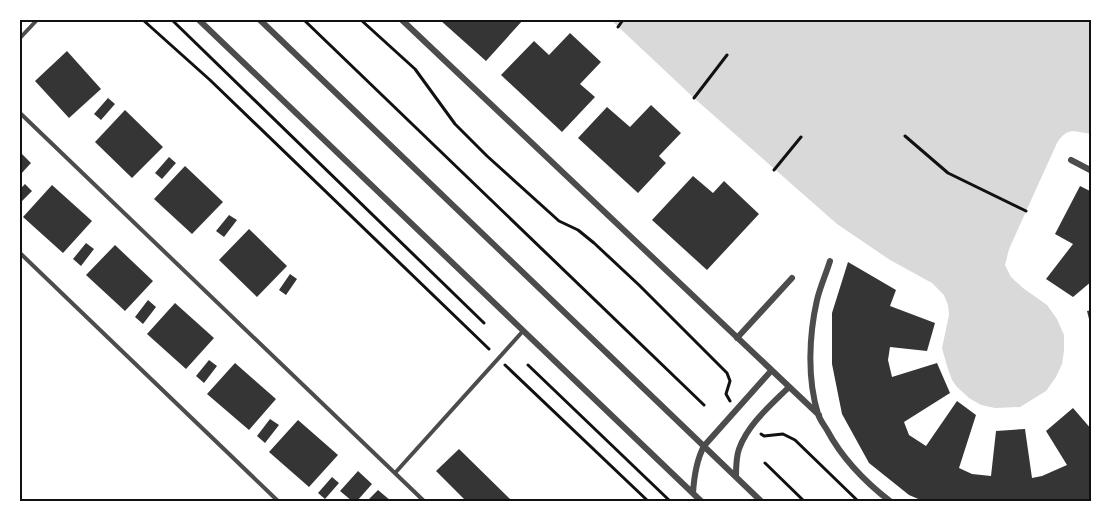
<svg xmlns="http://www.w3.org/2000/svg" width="1111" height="521" font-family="'Asap Condensed',sans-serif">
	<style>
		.water { fill: #d9d9d9 }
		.building { fill: #353535 }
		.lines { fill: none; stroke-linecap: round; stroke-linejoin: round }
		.path { stroke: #111; stroke-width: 3 }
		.service { stroke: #4c4c4c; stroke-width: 4 }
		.minor { stroke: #4c4c4c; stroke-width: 6 }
		.neatline { fill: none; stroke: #111; stroke-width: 2 }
	</style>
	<rect width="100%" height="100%" fill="#fff"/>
	<path class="water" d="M611,20H1091V134C1074,132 1068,126 1057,143L1009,249L1005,265L1011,277L1023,288L1047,305L1057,319L1064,335V351L1062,364L1056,377L1046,391L1020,407L995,408L981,405L969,398L957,387L952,380L947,366L942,348L949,315L948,305L944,295L932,283L890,260L837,224L694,98Z"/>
	<path class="building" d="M440,20H523L486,61Z
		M570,33L601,62L580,84L595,97L562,132L501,75L534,41L549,55Z
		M67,51L101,89L69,118L35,81Z
		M108,98L115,104L101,120L94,114Z
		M651,105L681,133L659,156L666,163L638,193L578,138L607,107L630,127Z
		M125,110L163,147L132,178L95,142Z
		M20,152L31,163L20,175Z
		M169,157L176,163L162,179L155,173Z
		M185,166L223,202L192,234L154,199Z
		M693,176L713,193L724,181L759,214L707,270L652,220Z
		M25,184L32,191L20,203V189Z
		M52,185L92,221L63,253L23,217Z
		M1080,186L1092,192V281L1073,297L1046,279L1073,244L1055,234Z
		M229,215L237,220L224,237L216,231Z
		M249,229L287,266L257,297L219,260Z
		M86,243L94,249L81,266L73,259Z
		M115,245L153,281L125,311L86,275Z
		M848,262L896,290L890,306L935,323L927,351L890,347L888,360L892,377L937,363L950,393L904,422L909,435L926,446L957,401L976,415L959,468L972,474L991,476L996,431L1025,429L1032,478L1042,476L1067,465L1046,431L1073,408L1092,430V501H923L909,495L869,463L842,414L832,364V313Z
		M290,274L297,279L286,295L279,290Z
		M148,300L156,307L143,324L135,317Z
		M175,303L214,338L186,369L147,334Z
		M1092,310V327H1091L1087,311Z
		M209,360L217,366L204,383L196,376Z
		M235,363L276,399L249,430L207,394Z
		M270,419L279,425L265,443L257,436Z
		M298,420L338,455L309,487L269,452Z
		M459,449L512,501H466L436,471Z
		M358,471L372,484L357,501H352L340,491Z
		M332,477L339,483L325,499L318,493Z
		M378,490L391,501H367Z"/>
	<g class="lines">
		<path class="path" d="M143,20L210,80L489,349
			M172,20L484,323
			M304,20L704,405
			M361,20L415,69L455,124L487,156L559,221L578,230L594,243L639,285L727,373L730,381L726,394L730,401
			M618,27L623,20
			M694,98L727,55
			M905,136L948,173L1026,211
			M774,170L801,137
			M505,365L649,502
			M528,365L671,502
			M761,434L764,436L783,434L795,440L859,502
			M765,463L805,502"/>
		<path class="service" d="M20,38L37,20
			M20,113L425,502
			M20,253L279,502
			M395,473L523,331"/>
		<path class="minor" d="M199,20L702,502
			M260,20L762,502
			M402,20L819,415
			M1071,160L1092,171
			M830,261C826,274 820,287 817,300C809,335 807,379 818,414C820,420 824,425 827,430C843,460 865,482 891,502
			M737,338L792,278
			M736,477C736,468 736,457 739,449C748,424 771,405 789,387
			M693,493C694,477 696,461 704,446L771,371"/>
	</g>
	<rect width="1111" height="521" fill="none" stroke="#ffffff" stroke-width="42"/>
	<rect x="21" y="21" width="1069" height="479" class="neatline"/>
</svg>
